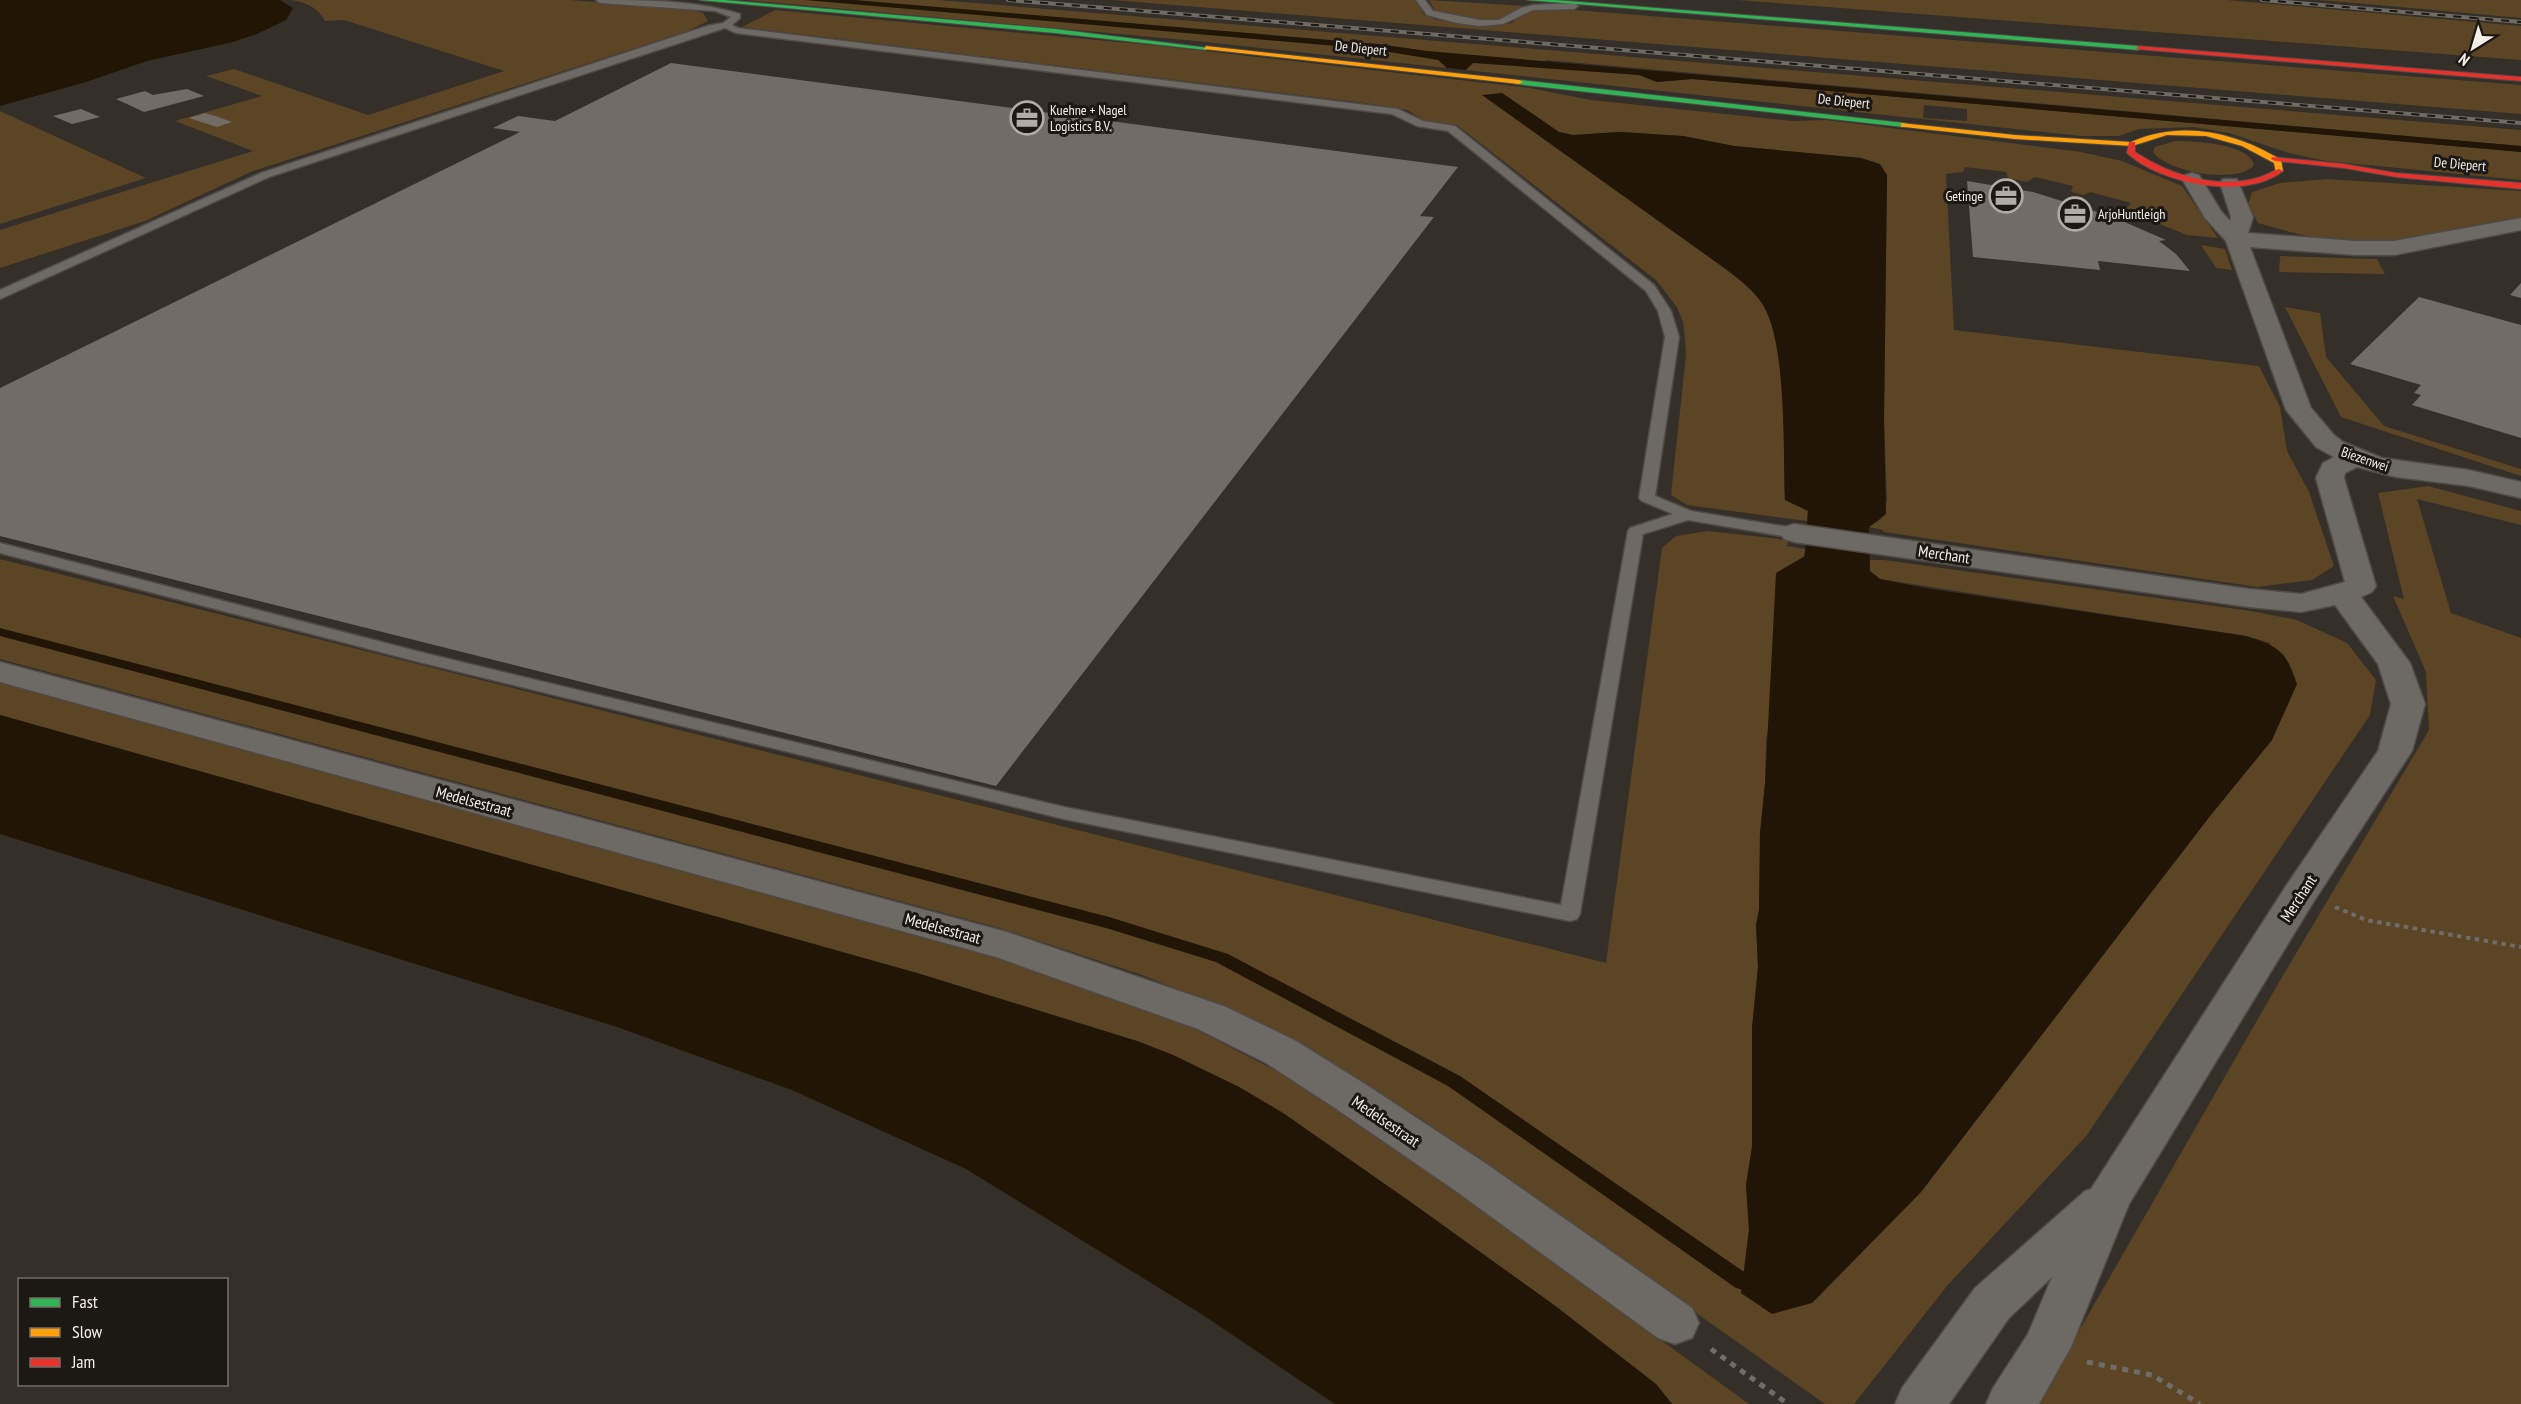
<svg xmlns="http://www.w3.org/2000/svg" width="2521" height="1404" font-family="'PT Sans Narrow',sans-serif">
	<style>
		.green { fill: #5b4525; fill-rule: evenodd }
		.water { fill: #211505 }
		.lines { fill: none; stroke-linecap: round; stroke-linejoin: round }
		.stream { fill: #211505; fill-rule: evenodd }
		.building { fill: #716d66 }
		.lane-casing { stroke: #4f4a45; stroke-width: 3 }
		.street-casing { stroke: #4f4a45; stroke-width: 3 }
		.fast-casing { stroke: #4f4a45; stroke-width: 2 }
		.slow-casing { stroke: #4f4a45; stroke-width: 2 }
		.jam-casing { stroke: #4f4a45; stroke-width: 2 }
		.path-far1 { stroke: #706c67; stroke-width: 4; stroke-dasharray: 4.5 4.5; stroke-linecap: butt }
		.path { stroke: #706c67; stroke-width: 5; stroke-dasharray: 6 6; stroke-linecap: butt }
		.lane { fill: #6d6964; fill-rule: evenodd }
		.street { fill: #6d6964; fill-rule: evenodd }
		.fast { fill: #30b455; fill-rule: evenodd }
		.slow { fill: #ff9f0a; fill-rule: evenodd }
		.jam { fill: #e5322d; fill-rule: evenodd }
		.rail-casing { stroke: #6e6a64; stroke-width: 4 }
		.rail { stroke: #1c1813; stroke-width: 2; stroke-dasharray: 8; stroke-linecap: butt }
		.labels { text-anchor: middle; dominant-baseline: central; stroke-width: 6; stroke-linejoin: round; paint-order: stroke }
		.far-street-label { font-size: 14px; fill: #f5efe8; stroke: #1c1813 }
		.far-poi-label { font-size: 14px; fill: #f5efe8; stroke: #1c1813; text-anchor: start }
		.street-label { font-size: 16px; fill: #f5efe8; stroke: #1c1813 }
	</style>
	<rect width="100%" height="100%" fill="#342f28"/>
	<path class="green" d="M289,0H570L686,9L703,13L708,21L688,31L253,171L145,221L0,268V230L253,151L175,121L262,96L206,76L234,69L368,115L504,71L344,20L325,21C318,7 304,1 289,0Z
		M746,0H938L2521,130V146L1546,60L1543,66L1639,75L1657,82L1692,79L2521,152V180L2326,161L2289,153L2229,133L2194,127L2139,129L2119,136H2080L1196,41ZM1924,105L1967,109V121L1923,118Z
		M1112,0H1414L1419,3L1423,14L1436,20L1499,25L1512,23L1522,14L1530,11L1562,9L2521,85V114Z
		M1429,0L1527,6C1516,9 1511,14 1502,18C1483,27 1454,16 1436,12Z
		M1737,0H2227L2521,26V60Z
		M2317,0H2521V18L2345,2Z
		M775,10L1161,46L1530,88L1591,100L1793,121L1826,120L2081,152L2122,161L2182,186L2218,238L2187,235L2125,210L2131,203L2090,192L2084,195L2071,192L2073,186L2035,177L2027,182L2008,178L2006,172L1965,167L1963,172L1946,174L1954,330L2259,366L2280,407L2287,451L2309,492L2334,566L2312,580L2257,587L1884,532L1883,530L1869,527L1881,519L1887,500L1884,421L1887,175L1879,164L1861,158L1734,146L1683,136L1620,132L1573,135L1559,132L1502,93L1727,270C1740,280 1754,291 1763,305C1787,343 1783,451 1785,500L1808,510L1807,521L1687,505L1671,495L1686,355L1685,340L1683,322L1677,307L1656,280L1457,125L1425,121L1407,110L1365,103L742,27Z
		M0,111L146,178L0,224Z
		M2175,141C2193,141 2249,143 2254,165C2237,185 2167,172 2153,152L2155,147Z
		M2326,179L2521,191V218C2466,227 2409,243 2353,242C2320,241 2289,232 2258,223L2248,205L2252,192L2280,183Z
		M2201,245L2225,249L2232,270L2216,268Z
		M2280,256L2377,259L2385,274L2279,272Z
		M2285,307L2320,313L2326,357L2384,426L2521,469V476L2341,417Z
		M2428,486L2521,511V525L2417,499L2451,613L2521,638V1404H2037L2282,977L2429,730L2426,672L2393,596L2404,599L2378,493Z
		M1708,531L1788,540L1787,546L1805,549L1766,740L1765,784L1760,833L1759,910L1756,925L1758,967L1752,1028V1147L1746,1185L1749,1230L1743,1282L1812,1303L1921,1192L2210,816L2272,740L2270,643L2246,636L1880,579L1869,571V560H1884L2251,611L2297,620L2347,643L2376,680L2370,715L2087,1135L1947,1286L1854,1404H1825L1420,1118L1296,1043L1240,1014L1139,974L996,927L0,659V559L1606,963L1662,548L1676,536Z
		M0,682L1019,964L1133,1002L1199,1031L1282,1074L1373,1131L1749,1404H1672L1656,1384L1554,1305L1412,1203L1283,1113L1239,1087L1173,1055L1137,1041L917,973L0,715Z"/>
	<path class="water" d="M0,0H280L293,8L286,20L257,34L233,42L147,61L86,82L0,106Z
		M805,0H854L1378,44L1427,51L2521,146V152L1692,79L1657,82L1639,75L1473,63L1466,70L1447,68L1438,60L1371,49Z
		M1502,93L1559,132L1573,135L1620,132L1683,136L1734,146L1861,158L1880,164L1887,175L1884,421L1886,514L1869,527L1870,571L1880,579L1925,588L2246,636C2280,647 2286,651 2297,684L2272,740L2210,816L1921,1192L1812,1303L1772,1314L1741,1293L1749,1230L1746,1185L1752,1147V1028L1758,967L1756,925L1759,910L1760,833L1765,784L1776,573L1805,556L1808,511L1785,500C1783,452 1787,343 1763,305C1755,291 1740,280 1727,270L1482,95Z
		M0,715L917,973L1137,1041L1173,1055L1239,1087L1283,1113L1412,1203L1554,1305L1656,1384L1672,1404H1335L1203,1315L966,1169L792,1090L617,1027L0,834Z"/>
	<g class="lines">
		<path class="stream" d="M0,628L1109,917L1228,954L1460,1076L1750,1276L1753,1282L1750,1288L1743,1290L1736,1288L1448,1086L1216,962L1106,928L0,636Z"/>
	</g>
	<path class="building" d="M671,63L1458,167L1420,216L1434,217L996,786L0,536V388L520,132L493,128L518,116L555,121Z
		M187,89L204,96L144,112L116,99L145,91L153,95Z
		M81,109L100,117L72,124L53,116Z
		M205,113L218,117L232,122L217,127L189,118Z
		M1967,181L2033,192L2113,217L2166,240L2159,241L2176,254L2190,271L2098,261L2100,270L1973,257Z
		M2521,283V298L2510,295Z
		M2419,297L2521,325V438L2412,405L2421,395L2414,393L2421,385L2350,364Z"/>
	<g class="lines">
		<g class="lane-casing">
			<path id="lane" d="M596,0C643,0 696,0 740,14V18L732,25L738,28L1398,109L1423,121L1455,126L1654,285L1671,311L1679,337L1655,496L1691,511L1794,528L1802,533L1794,538L1688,520L1643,534L1580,914L1577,919L1570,921L1064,819L415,661L0,553V543L424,653L1064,807L1561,905L1628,531L1630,528L1673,514L1642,501L1639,498L1665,337L1658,311L1646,291L1448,131L1417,126L1392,114L736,33L725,28L269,177L0,299V290L261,173L707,26L723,23L731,17L715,11L600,3Z
				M1416,0H1425L1433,11L1480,20H1499L1521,8L1533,5L1574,3L1578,6L1574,9L1533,10L1503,24L1480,26L1457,23L1427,15Z"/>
		</g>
		<g class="street-casing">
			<path id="street" d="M2192,173L2199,175L2221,211L2230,221L2231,217L2220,183L2223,179H2237L2253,217L2248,233L2355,241H2394L2521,218V230L2394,255H2355L2250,247L2311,408L2334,435L2343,442L2382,458L2469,470L2521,482V498L2469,486L2396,477L2357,467L2345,473L2344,478L2376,586L2372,592L2361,597L2410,663L2425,704L2412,751L2314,901L2129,1204L2071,1347L2039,1404H1986L1993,1388L2028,1334L2052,1277L2009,1318L1949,1404H1895L1902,1388L1975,1288L2085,1191L2091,1189L2288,883L2378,751L2391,704L2378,664L2335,605L2301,612L2249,607L1794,542L1784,539L1780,533L1784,527L1794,524L2249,589L2301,594L2345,582L2316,478L2323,463L2334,457L2316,447L2286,410L2226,241L2205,218L2182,179L2185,175Z
				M0,662L1007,932L1226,1007L1296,1041L1365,1084L1485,1163L1692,1308L1699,1323L1692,1338L1675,1344L1658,1338L1453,1189L1335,1108L1266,1063L1198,1029L996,957L0,682Z"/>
		</g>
		<g class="fast-casing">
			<path id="fast" d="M699,0H724L1055,29L1209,48L1206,50L1055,33Z
				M1527,0H1555L2138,46L2141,48L2138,50Z
				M1519,80L1904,123L1908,125L1904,127L1516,84L1515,82Z"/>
		</g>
		<g class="slow-casing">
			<path id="slow" d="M1206,46L1519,80L1523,82L1519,84L1204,49Z
				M1901,123L2015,135L2131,142C2182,120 2235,132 2281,160L2283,171L2276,173L2274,163L2242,146L2206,136L2167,135L2132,146L2015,139L1904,127H1901Z"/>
		</g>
		<g class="jam-casing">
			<path id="jam" d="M2138,46L2521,77V81L2136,49Z
				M2129,142H2135V152C2170,175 2215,189 2257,178C2265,176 2272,171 2279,169L2283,171C2246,201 2160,184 2127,153Z
				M2272,157L2344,164L2396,173L2521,183V189L2396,177L2344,168L2275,161L2271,159Z"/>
		</g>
		<path class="path-far1" d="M2335,907L2366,920L2521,947"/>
		<path class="path" d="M1711,1349L1788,1404
			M2087,1362L2152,1375L2200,1404"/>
		<use href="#lane" class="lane"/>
		<use href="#street" class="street"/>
		<use href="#fast" class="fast"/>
		<use href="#slow" class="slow"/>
		<use href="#jam" class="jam"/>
		<g class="rail-casing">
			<path id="rail" d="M1008,0L2521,123
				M2262,0L2521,22"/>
		</g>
		<use href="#rail" class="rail"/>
	</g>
	<defs>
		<g id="office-ring" transform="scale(1.725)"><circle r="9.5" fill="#1c1813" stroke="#b1aca5" stroke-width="1.5"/><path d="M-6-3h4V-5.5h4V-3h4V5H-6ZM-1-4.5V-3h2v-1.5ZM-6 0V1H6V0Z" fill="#b1aca5"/></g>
	</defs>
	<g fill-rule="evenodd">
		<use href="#office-ring" x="1027" y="118"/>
		<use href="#office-ring" x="2006" y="196"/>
		<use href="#office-ring" x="2075" y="214"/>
	</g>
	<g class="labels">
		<g class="far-street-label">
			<text transform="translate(1361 48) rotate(6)">De Diepert</text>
			<text transform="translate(1844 101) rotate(6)">De Diepert</text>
			<text transform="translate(2460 164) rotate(5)">De Diepert</text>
			<text transform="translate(2365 459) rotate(19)">Biezenwei</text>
		</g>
		<g class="far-poi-label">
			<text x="1050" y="110">Kuehne + Nagel<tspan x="1050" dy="16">Logistics B.V.</tspan></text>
			<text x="1983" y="196" text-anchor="end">Getinge</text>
			<text x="2098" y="214">ArjoHuntleigh</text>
		</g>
		<g class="street-label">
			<text transform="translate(1944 554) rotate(8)">Merchant</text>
			<text transform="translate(474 801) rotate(15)">Medelsestraat</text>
			<text transform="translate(2298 898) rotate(-57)">Merchant</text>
			<text transform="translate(943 928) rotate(15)">Medelsestraat</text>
			<text transform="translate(1386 1121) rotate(34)">Medelsestraat</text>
		</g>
	</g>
	<rect x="18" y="1278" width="210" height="108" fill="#1c1813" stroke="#736e68" stroke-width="1.5"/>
	<rect x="30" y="1298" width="30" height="9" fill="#30b455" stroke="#736e68" stroke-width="1.5"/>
	<text x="72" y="1308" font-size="18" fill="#f5efe8">Fast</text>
	<rect x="30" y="1328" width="30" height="9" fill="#ff9f0a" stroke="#736e68" stroke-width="1.5"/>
	<text x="72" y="1338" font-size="18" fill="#f5efe8">Slow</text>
	<rect x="30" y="1358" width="30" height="9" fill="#e5322d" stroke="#736e68" stroke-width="1.5"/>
	<text x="72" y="1368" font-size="18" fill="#f5efe8">Jam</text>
	<g transform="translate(2473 48) rotate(217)" stroke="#1c1813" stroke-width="4.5" paint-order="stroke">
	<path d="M0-4.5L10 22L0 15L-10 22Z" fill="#f5efe8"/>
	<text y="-9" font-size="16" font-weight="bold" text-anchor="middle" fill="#f5efe8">N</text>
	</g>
</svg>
